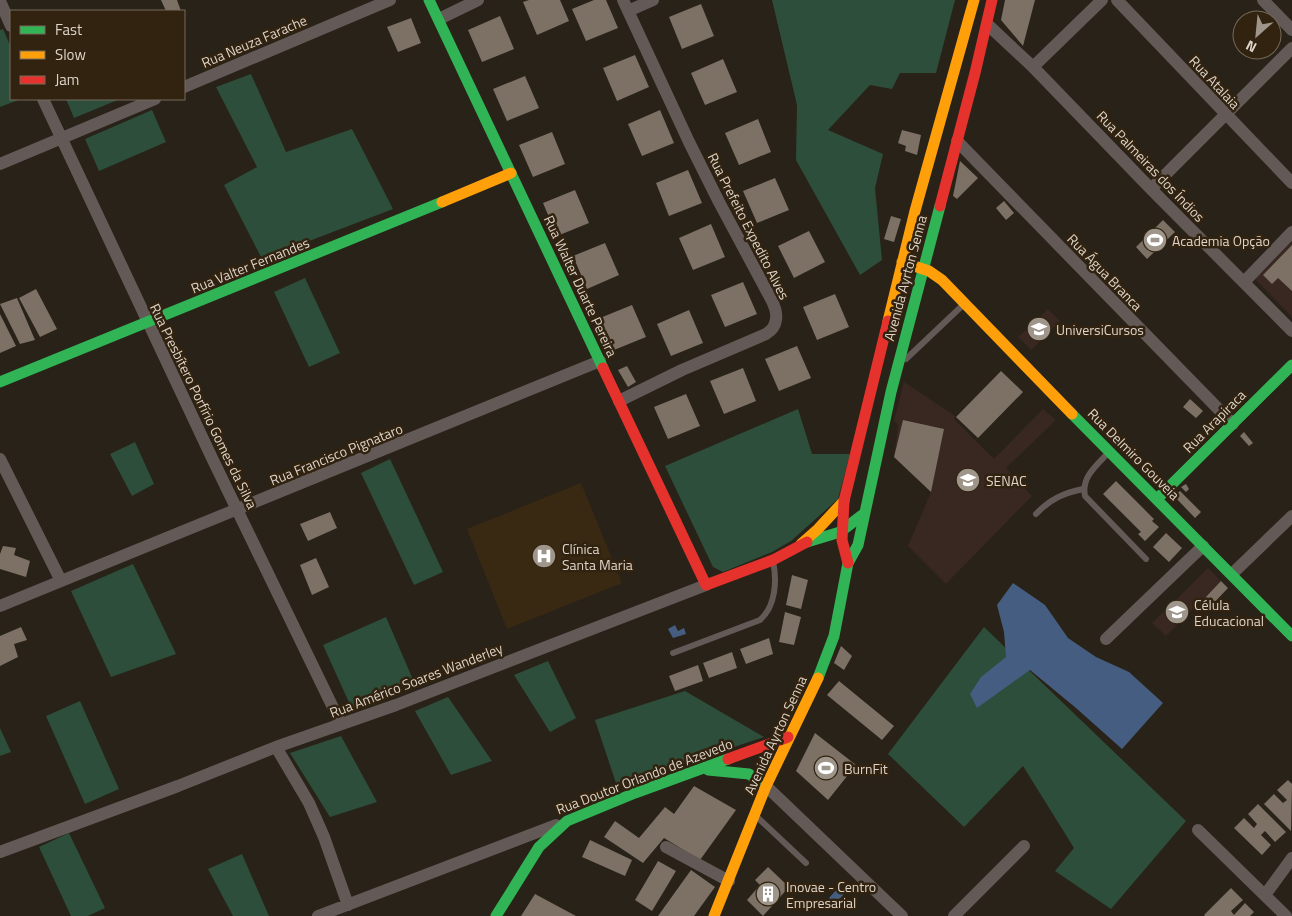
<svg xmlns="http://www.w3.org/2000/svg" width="1292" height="916" font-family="'Titillium Web',sans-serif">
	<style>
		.built { fill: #3a2912 }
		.education { fill: #392722 }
		.green { fill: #2c4e3b }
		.water { fill: #445d80 }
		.building { fill: #7c7164 }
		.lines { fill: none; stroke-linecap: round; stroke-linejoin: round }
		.lane { stroke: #635a58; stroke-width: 6 }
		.street { stroke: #635a58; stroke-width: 12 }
		.fast { stroke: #30b455; stroke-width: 11 }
		.slow { stroke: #ff9f0a; stroke-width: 11 }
		.jam { stroke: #e5322d; stroke-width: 11 }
		.labels { text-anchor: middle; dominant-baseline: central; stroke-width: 5; stroke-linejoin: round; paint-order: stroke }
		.street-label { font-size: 14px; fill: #ded4c9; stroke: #312310 }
		.poi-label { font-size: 14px; fill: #ded4c9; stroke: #312310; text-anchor: start }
	</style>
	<rect width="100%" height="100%" fill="#292218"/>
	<path class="built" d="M581,483L622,583L507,629L467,529Z"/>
	<path class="education" d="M1292,241V317L1254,278Z
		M1048,309L1060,321L1031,350L1018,337Z
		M904,382L955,416L954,419L994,459L1043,409L1056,420L1006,468L1032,496L946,584L908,546L931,492L894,457L898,426L894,420Z
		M1208,568L1221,581L1166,636L1152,623Z"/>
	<path class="green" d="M772,0H955L936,73H900L892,89L870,85L828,130L883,154L875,188L882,260L860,275L796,160L797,105Z
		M3,29L11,47V99H21L0,107V30Z
		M251,74L286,152L352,129L393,209L262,259L224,185L257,167L216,87Z
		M66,99H120L74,118Z
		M152,110L166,142L99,171L85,139Z
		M305,278L340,353L309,367L274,292Z
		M798,409L812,454H850L838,499L791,541L772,552L723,572L713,567L665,466Z
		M135,442L154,484L132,496L110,454Z
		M390,459L443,572L414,585L361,473Z
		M133,564L176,654L111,677L71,591Z
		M386,617L414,682L352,709L323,645Z
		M984,627L1186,821L1111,909L1055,871L1074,848L1023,766L964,827L888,754Z
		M548,661L576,718L550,732L514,675Z
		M685,691L764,737L617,786L595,720Z
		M448,697L492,761L451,775L415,711Z
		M80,701L119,789L85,804L46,716Z
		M0,728L11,752L0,756Z
		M341,736L377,802L330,817L290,753Z
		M69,833L105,908L88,916H71L39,847Z
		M242,854L269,916H233L208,869Z"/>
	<path class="water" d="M1013,583L1045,605L1068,638L1096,657L1129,672L1163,703L1122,749L1076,708L1030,670L977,708L970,694L981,677L1006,657L1004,632L997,605Z
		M675,625L678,631L684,628L686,634L673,638L668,629Z
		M838,888L844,894L835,904L829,898Z"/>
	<path class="building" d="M161,0H177L181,11H166Z
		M529,0H560L569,21L537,35L523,2Z
		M594,0H606L618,28L586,41L572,9Z
		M1005,0H1035L1023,46L1001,20Z
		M701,4L714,36L682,49L669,17Z
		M500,16L514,49L482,62L468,30Z
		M411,18L421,43L398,52L387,27Z
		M635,55L649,87L617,101L603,68Z
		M723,59L737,92L705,105L691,73Z
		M525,76L539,108L507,121L493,89Z
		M660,110L674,143L642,156L628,124Z
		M758,119L771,152L739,165L725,133Z
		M902,130L921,135L917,155L905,151L906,146L898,143Z
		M552,132L565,164L533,177L519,145Z
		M960,161L978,178L957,199L953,196Z
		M688,170L702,203L669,216L656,183Z
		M775,178L789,210L757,223L743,191Z
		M575,190L589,223L557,236L543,203Z
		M1004,201L1014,213L1006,220L996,208Z
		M891,216L901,219L894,242L884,239Z
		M1163,220L1175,232L1147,259L1136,247Z
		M711,224L725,257L693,270L679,238Z
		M809,231L825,262L794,278L778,246Z
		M605,243L619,275L587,289L573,256Z
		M1292,245V291L1278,278L1272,284L1263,275Z
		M743,282L757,314L725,327L711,295Z
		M36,289L57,329L40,337L19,298Z
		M835,294L849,327L817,340L803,307Z
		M17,298L35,340L20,344L0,304Z
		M632,305L646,337L614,350L600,318Z
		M689,310L703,343L671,356L657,324Z
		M0,314L16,346L0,353Z
		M797,346L811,378L779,391L765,359Z
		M627,366L636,382L628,387L618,370Z
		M743,368L756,401L724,414L710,381Z
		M1001,371L1023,392L978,438L956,417Z
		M686,394L700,426L668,439L654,407Z
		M1190,399L1203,411L1196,418L1183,407Z
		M903,420L944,429L931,492L894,457Z
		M1244,432L1253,443L1249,446L1240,436Z
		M1116,481L1154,519L1152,521L1159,527L1145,541L1138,534L1141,532L1103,494Z
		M1186,484L1189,489L1186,492L1181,487Z
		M1180,491L1201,512L1195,518L1174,496Z
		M330,512L337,528L308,541L300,524Z
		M1166,533L1182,548L1169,562L1153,547Z
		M3,546L16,548L14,555L30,561L26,577L0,569V554Z
		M316,558L329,587L312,595L300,565Z
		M792,575L808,580L801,609L786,605Z
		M1221,581L1228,588L1209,608L1202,601Z
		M785,612L801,617L794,645L779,642Z
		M21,627L27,640L14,644L18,657L0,666V636Z
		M769,638L773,654L746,664L740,649Z
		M841,646L852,656L844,670L834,663Z
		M732,652L737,668L709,678L703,663Z
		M698,665L703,681L675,691L669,676Z
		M839,681L894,726L882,740L827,695Z
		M815,733L856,765L828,800L796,771Z
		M1288,780L1292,784L1291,831L1264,804L1274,794L1283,803L1287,800L1277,790Z
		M694,786L736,810L700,860L664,838L643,863L604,837L615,821L639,838L665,807L674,814Z
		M1258,804L1286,832L1275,842L1265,831L1261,835L1271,845L1262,855L1234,828L1244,818L1254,828L1257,824L1248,814Z
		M590,840L632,860L625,876L582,857Z
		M658,861L676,871L652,911L635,900Z
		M768,867L789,887L763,916L747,900L760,885L755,880Z
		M691,870L715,887L694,916H658Z
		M1231,888L1243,900L1231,911L1234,915L1245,903L1254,912L1250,916H1205L1204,915Z
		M535,894L576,916H521Z"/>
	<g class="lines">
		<path class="lane" d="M906,359L964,304
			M1109,452C1097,465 1081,477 1085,496L1146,559
			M1036,514C1050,499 1064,493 1083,489
			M673,653L760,620C776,606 777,580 773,561
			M756,816L806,863"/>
		<path class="street" d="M1117,0L1292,183
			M1263,0L1292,30
			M0,1L11,26
			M628,11L653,0
			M439,19L478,0
			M987,24L1033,67L1151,189L1292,331
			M1033,67L1102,0
			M184,87L390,0
			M43,99L212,458L341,724
			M957,141L1233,424
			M0,164L155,99
			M1151,189L1292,48
			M1244,282L1292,232
			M619,401L682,370L766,334C779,326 778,313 772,301L719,202L689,142L623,0
			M0,459L61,581
			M1232,574L1292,516
			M0,606L600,361
			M1106,639L1203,546
			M276,747L309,803L324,837L348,905
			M766,786L902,916
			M1198,830L1286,916
			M666,847L729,881
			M0,852L178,786L276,747L396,705L706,585
			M1265,895L1292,858
			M318,916L556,825
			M954,916L1024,846"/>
		<path class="fast" d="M429,0L603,368
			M0,382L442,202
			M1072,414L1292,636
			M1157,499L1292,365
			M807,542L840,532L865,513
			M818,678L834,636L848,563L858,545L891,392L940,206
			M708,770L749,774L766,786
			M496,916L539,847L567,821L635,793L728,759"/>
		<path class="slow" d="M442,202L511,173
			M902,262L929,271L942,280L1072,414
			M888,321L915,211L974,0
			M801,544L818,529L844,501
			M714,916L766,786L818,678"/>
		<path class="jam" d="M940,206L975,73L992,0
			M603,368L706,585L773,560L807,542
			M848,563L842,540L844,501L888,321
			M728,759L788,737"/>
	</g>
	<defs>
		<g id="stadium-disc" transform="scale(1.25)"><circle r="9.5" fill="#9f968b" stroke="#312310"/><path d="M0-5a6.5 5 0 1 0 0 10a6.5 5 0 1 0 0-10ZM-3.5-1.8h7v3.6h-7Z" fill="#fff"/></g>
		<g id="school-disc" transform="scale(1.25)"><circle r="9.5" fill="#9f968b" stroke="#312310"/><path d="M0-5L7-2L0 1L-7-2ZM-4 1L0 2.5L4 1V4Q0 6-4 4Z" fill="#fff"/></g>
		<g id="university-disc" transform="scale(1.25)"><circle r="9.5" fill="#9f968b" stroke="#312310"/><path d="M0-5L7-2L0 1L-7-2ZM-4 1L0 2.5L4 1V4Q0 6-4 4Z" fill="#fff"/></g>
		<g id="hospital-disc" transform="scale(1.25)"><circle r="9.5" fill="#9f968b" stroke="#312310"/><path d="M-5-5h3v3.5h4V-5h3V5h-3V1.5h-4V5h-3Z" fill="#fff"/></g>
		<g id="building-disc" transform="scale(1.25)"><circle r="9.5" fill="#9f968b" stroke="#312310"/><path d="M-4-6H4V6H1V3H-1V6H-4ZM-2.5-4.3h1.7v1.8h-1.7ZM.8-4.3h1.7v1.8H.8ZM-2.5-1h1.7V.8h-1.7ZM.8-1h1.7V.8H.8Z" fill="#fff"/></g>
	</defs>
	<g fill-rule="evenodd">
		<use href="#stadium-disc" x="1155" y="240"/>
		<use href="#school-disc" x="1039" y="329"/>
		<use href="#university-disc" x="968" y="480"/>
		<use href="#hospital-disc" x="544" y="556"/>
		<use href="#school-disc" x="1177" y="612"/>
		<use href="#stadium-disc" x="826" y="768"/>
		<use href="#building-disc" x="768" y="894"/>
	</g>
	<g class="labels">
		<g class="street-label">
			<text transform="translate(254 41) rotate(-23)">Rua Neuza Farache</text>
			<text transform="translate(1215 82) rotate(47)">Rua Atalaia</text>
			<text transform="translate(1151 166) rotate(46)">Rua Palmeiras dos Índios</text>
			<text transform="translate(749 226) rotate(63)">Rua Prefeito Expedito Alves</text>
			<text transform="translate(250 265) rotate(-22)">Rua Valter Fernandes</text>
			<text transform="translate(1105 272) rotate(46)">Rua Água Branca</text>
			<text transform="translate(905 278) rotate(-75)">Avenida Ayrton Senna</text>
			<text transform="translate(581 286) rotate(65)">Rua Walter Duarte Pereira</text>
			<text transform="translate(204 406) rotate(64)">Rua Presbítero Porfírio Gomes da Silva</text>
			<text transform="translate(1214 421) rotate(-45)">Rua Arapiraca</text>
			<text transform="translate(336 454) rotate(-22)">Rua Francisco Pignataro</text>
			<text transform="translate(1134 454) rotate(45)">Rua Delmiro Gouveia</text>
			<text transform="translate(416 680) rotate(-21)">Rua Américo Soares Wanderley</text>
			<text transform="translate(775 735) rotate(-65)">Avenida Ayrton Senna</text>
			<text transform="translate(644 776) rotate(-21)">Rua Doutor Orlando de Azevedo</text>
		</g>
		<g class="poi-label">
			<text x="1172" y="240">Academia Opção</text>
			<text x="1056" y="329">UniversiCursos</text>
			<text x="986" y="480">SENAC</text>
			<text x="562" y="548">Clínica<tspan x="562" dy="16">Santa Maria</tspan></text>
			<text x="1194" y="604">Célula<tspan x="1194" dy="16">Educacional</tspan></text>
			<text x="844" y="768">BurnFit</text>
			<text x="786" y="886">Inovae - Centro<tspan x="786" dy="16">Empresarial</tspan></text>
		</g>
	</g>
	<rect x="10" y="10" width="175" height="90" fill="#312310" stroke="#766a5a"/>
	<rect x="20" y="26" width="25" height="8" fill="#30b455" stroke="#766a5a"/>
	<text x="55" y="35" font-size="15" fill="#ded4c9">Fast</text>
	<rect x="20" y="51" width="25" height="8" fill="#ff9f0a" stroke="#766a5a"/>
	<text x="55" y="60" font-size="15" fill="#ded4c9">Slow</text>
	<rect x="20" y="76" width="25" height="8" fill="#e5322d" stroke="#766a5a"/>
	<text x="55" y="85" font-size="15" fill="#ded4c9">Jam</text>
	<g transform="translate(1257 35) rotate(207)"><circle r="24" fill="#312310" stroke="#766a5a"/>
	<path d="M0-4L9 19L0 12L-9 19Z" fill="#9f968b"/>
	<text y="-8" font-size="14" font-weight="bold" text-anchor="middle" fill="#ded4c9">N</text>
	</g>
</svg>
